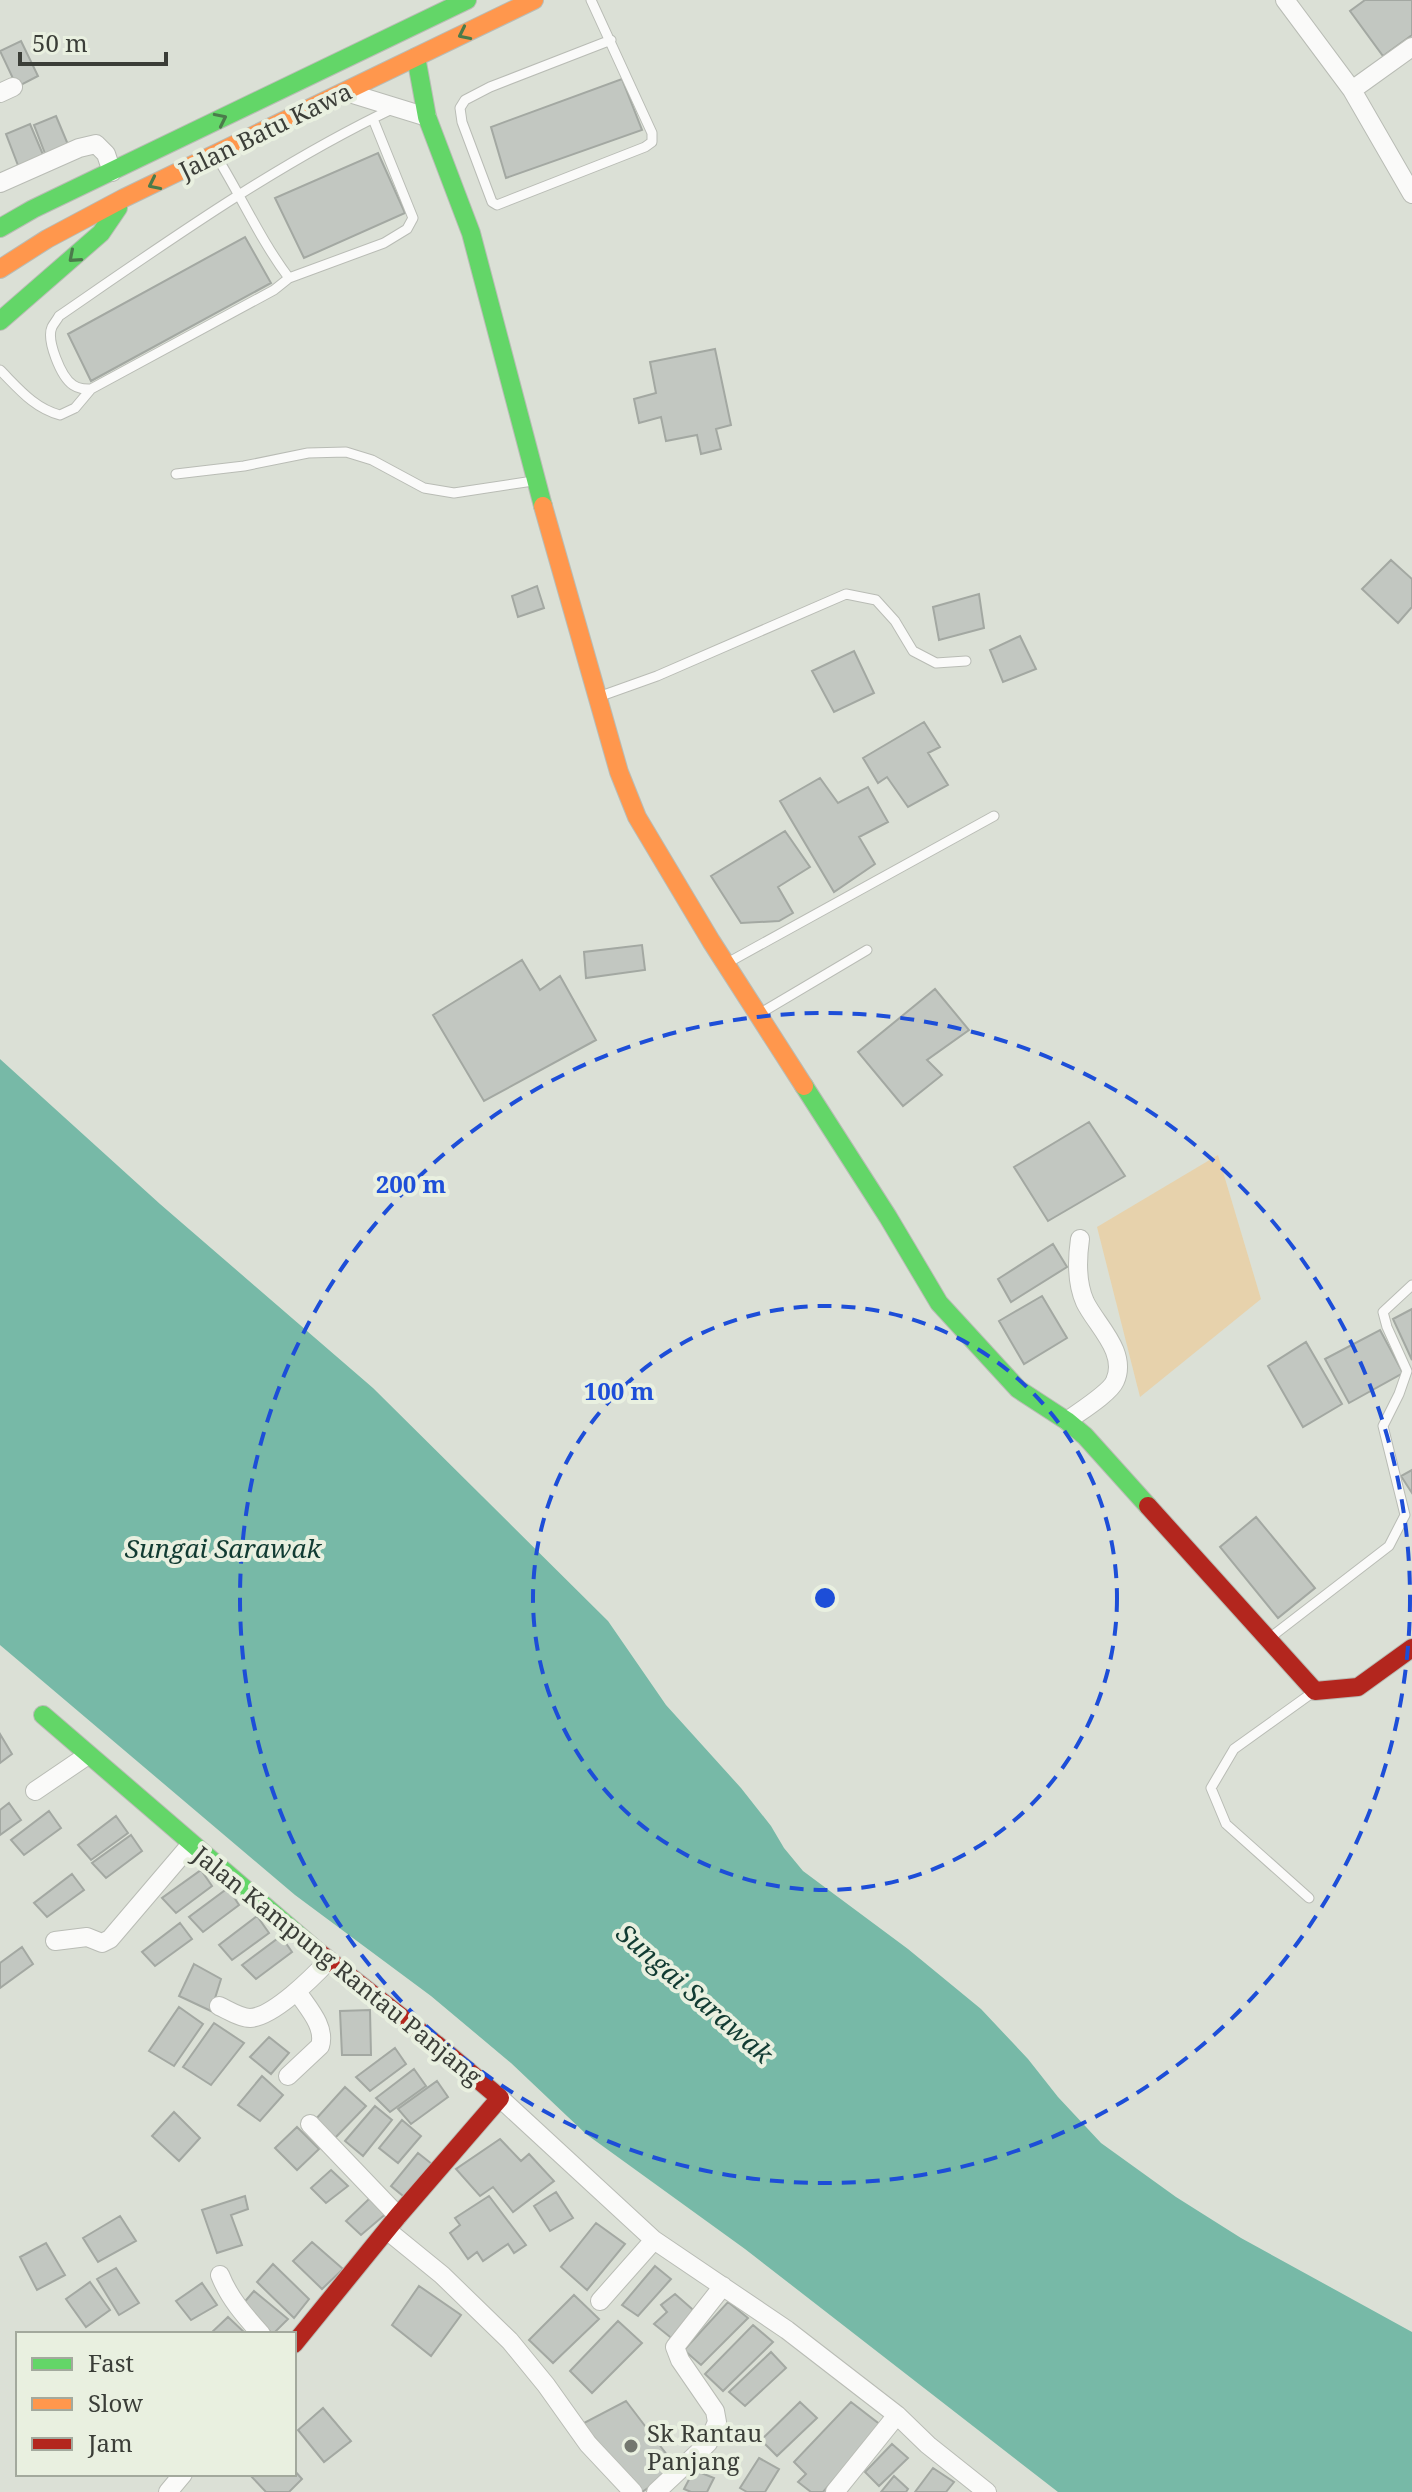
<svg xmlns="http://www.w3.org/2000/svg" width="1412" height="2492" font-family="'Noto Serif',serif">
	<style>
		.green { fill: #e7d2ac }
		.water { fill: #77b9a7 }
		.building { fill: #c2c7c1; stroke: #a3a8a2; stroke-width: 2 }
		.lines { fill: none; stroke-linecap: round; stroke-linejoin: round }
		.lane-casing { stroke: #b9bcb5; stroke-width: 11 }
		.street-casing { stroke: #b9bcb5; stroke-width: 20 }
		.fast-casing { stroke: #b9bcb5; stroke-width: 20 }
		.slow-casing { stroke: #b9bcb5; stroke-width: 20 }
		.jam-casing { stroke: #b9bcb5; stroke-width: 20 }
		.lane { stroke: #fafaf9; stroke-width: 9 }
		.street { stroke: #fafaf9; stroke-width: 18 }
		.fast { stroke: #63d668; stroke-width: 18 }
		.slow { stroke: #ff974d; stroke-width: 18 }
		.jam { stroke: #b3261e; stroke-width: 18 }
		.oneway { stroke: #4b7b4b }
		.ring { fill: none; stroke: #1d4ed8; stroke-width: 4; stroke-dasharray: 14 10 }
		.poi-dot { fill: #73776f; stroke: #e9f0e0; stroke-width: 3 }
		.labels { text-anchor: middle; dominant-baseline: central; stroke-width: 8; stroke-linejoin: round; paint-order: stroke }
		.street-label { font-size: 24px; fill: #3b3e38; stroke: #e9f0e0 }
		.poi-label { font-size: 24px; fill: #3b3e38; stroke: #e9f0e0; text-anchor: start }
		.water-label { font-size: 26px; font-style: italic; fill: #113b32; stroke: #e9f0e0 }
		.centre { fill: #1d4ed8; stroke: #e9f0e0; stroke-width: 4 }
		.ring-label { font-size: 24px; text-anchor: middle; font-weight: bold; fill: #1d4ed8; stroke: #e9f0e0; stroke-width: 8; stroke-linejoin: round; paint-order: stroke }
	</style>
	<rect width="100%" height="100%" fill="#dbe0d6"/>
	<path class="green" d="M1218,1155L1261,1299L1140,1397L1097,1227Z"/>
	<path class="water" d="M0,1059L160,1204L373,1388L608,1621L666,1705L741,1788L771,1826L784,1848L803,1871L908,1949L981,2009L1028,2059L1058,2097L1101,2143L1176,2197L1241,2238L1412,2332V2492H1058L745,2249L586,2134L511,2063L431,1996L295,1895L0,1645Z"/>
	<path class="building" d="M1365,0H1412V35L1383,56L1350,11Z
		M21,41L38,76L17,87L0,51Z
		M622,79L642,130L506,178L491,127Z
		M56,116L69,147L46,156L34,125Z
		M30,124L44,157L19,168L6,134Z
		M378,153L405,213L304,258L275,198Z
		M245,237L271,283L91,381L68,334Z
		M715,349L731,425L716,429L721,449L701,454L697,435L666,441L661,417L639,423L634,399L656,393L650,362Z
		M1391,560L1412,579V607L1398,623L1362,589Z
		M537,586L544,608L518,617L512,596Z
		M979,594L984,628L939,640L933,607Z
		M1020,636L1036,669L1003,682L990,650Z
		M854,651L874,693L834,712L812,671Z
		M924,722L940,747L928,753L948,785L908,807L887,777L878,783L863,758Z
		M820,778L838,803L868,787L888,822L859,837L875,864L834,892L780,801Z
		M785,831L810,867L778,887L793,913L779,921L741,923L711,876Z
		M642,945L645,970L586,978L584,952Z
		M522,960L540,990L560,976L596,1040L484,1101L433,1015Z
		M935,989L969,1030L927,1060L942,1075L903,1106L858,1052Z
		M1089,1122L1125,1176L1048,1221L1014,1167Z
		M1053,1244L1067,1267L1011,1302L998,1279Z
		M1042,1296L1067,1338L1024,1364L999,1321Z
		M1412,1309V1360L1393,1319Z
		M1380,1330L1403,1373L1349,1403L1325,1359Z
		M1306,1342L1342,1404L1303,1427L1268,1366Z
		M1412,1470V1493L1401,1476Z
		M1256,1517L1315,1588L1278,1618L1220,1547Z
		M0,1734L12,1754L0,1763Z
		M9,1803L21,1820L0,1835V1810Z
		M49,1811L61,1828L24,1855L11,1840Z
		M116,1816L128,1833L91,1860L78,1845Z
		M131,1835L142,1851L106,1878L92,1863Z
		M201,1870L212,1886L176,1913L162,1898Z
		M72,1874L84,1890L47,1917L34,1903Z
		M228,1888L239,1905L203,1932L189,1917Z
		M257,1916L269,1933L232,1960L219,1945Z
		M180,1923L192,1939L155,1966L142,1952Z
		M281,1936L292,1952L256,1979L242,1965Z
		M22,1947L33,1964L0,1988V1963Z
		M194,1964L221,1979L211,2011L179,1996Z
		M179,2007L203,2024L174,2066L149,2051Z
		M370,2010L371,2055H342L340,2011Z
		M214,2023L244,2043L211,2085L183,2067Z
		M269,2037L289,2053L271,2074L250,2057Z
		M395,2048L406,2064L370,2091L356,2077Z
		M414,2069L426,2086L390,2112L376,2098Z
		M262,2076L283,2095L260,2121L238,2105Z
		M437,2081L448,2097L411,2124L398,2109Z
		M345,2087L366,2106L334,2139L315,2120Z
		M375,2106L392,2120L363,2156L345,2141Z
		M174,2112L200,2138L179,2161L152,2136Z
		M402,2120L421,2136L398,2163L379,2148Z
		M297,2127L319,2149L297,2170L275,2148Z
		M500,2139L521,2161L529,2154L554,2181L513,2212L493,2187L480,2196L456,2169Z
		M418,2153L437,2168L408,2200L391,2186Z
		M331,2170L348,2186L326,2203L311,2188Z
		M556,2192L573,2218L550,2231L534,2206Z
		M245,2196L248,2209L231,2215L242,2245L217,2253L202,2210Z
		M489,2196L526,2245L514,2253L508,2244L483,2261L477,2252L468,2259L450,2233L460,2225L455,2218Z
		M371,2197L388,2212L361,2235L346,2221Z
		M120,2216L136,2241L98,2262L83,2238Z
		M596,2223L625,2244L587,2290L561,2267Z
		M312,2242L343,2269L322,2289L293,2261Z
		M46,2243L65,2275L37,2290L20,2257Z
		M273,2264L309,2299L294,2318L257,2282Z
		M655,2266L671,2279L638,2316L622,2305Z
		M116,2268L139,2303L119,2315L97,2279Z
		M90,2282L110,2310L86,2327L66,2299Z
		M202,2283L217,2305L191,2320L176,2301Z
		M419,2286L461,2315L431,2356L392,2325Z
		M254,2291L288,2319L273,2334L241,2306Z
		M675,2294L699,2315L675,2341L654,2324L667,2312L661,2305Z
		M574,2295L599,2319L553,2363L529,2340Z
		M728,2302L748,2318L701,2365L684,2350Z
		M228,2317L246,2334H210Z
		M618,2321L642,2343L592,2393L570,2371Z
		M753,2325L773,2342L723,2391L705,2374Z
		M771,2352L786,2368L745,2406L729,2392Z
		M626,2401L677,2468L642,2492L582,2424Z
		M800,2402L817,2418L777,2456L761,2440Z
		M851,2402L882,2426L823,2492H811L798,2482L806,2474L794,2462Z
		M323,2408L351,2441L324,2462L298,2430Z
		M892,2444L908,2458L879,2486L865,2472Z
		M759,2458L779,2469L765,2492H747L740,2488Z
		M933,2468L954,2482L946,2492H915Z
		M294,2470L302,2479L289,2492H266L249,2474H294Z
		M694,2470L714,2478L707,2492H691L684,2489Z
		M894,2476L908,2489L906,2492H881Z"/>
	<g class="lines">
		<g class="lane-casing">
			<path id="lane" d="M591,0L652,133V142L645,147L497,205L492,202L462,122L460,108L465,100L490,87L611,40
				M218,159C242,198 261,241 289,278L274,290L91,389C84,389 79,389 73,385C61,377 46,340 52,327C54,323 57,320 59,316C168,241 275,165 394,108
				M289,278L384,243L407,229L413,218L373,119
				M0,370C19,389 34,408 60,415L75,408L91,389
				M176,474L244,466L308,453L346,452L372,460L424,488L454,493L533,481
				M601,696L657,676L846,594L876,600L895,621L913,651L936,663L966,661
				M729,962L994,816
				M759,1014L867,950
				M1271,1637L1389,1546L1405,1515L1383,1426L1399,1394L1407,1371L1387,1327L1383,1312L1412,1285
				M1309,1898L1226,1824L1211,1788L1234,1749L1312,1693"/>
		</g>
		<g class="street-casing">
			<path id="street" d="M1285,0L1352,90L1412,194
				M1352,90L1412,47
				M346,92L427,117
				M0,93L13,87
				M0,183L79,148L96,144L106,154L112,172
				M1067,1421C1079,1412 1110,1393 1115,1381C1128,1352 1096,1325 1085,1302C1076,1282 1077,1260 1080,1239
				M35,1791L88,1755
				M55,1941L87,1937L102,1943L110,1939L191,1844
				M219,2006C228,2010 240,2018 250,2018C273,2017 313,1977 328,1961
				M288,2076L320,2046C326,2027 308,2008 298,1993
				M500,2098L654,2240L787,2330L897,2415L928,2445L987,2492
				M310,2124L398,2216
				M388,2231L442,2275L510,2341L546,2385L588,2444L633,2492
				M220,2275C229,2298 245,2316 261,2334
				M600,2301L654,2240
				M168,2492L183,2474
				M656,2492L703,2448L708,2443L717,2422L715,2411L680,2360L675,2347L723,2286
				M835,2492L897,2415"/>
		</g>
		<g class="fast-casing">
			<path id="fast" d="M416,57L427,117L471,233L543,506
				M0,228L33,209L467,0
				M0,321L101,233L118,208
				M804,1086L888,1217L939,1303L1018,1389L1067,1421L1085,1436L1148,1506
				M43,1715L316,1950"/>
		</g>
		<g class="slow-casing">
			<path id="slow" d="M0,269L47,239L124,198L534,0
				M543,506L619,772L637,817L711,941L804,1086"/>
		</g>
		<g class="jam-casing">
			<path id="jam" d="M1148,1506L1315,1691L1358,1687L1412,1648
				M294,2344L398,2216L500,2098L436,2044L316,1950"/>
		</g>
		<use href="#lane" class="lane"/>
		<use href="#street" class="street"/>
		<use href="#fast" class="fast"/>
		<use href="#slow" class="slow"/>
		<use href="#jam" class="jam"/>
	</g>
	<defs><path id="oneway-chevron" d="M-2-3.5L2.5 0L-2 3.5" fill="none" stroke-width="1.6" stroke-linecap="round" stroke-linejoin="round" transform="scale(2)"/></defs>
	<g class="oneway">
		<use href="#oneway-chevron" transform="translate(464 34) rotate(154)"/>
		<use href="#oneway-chevron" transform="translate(221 119) rotate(-26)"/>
		<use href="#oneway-chevron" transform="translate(154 184) rotate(154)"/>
		<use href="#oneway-chevron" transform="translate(74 257) rotate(139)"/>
	</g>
	<g class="ring">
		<circle cx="825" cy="1598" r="292"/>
		<circle cx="825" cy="1598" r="585"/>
	</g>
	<circle class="poi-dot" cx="631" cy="2446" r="8"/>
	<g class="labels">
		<g class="street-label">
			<text transform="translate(265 130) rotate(-26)">Jalan Batu Kawa</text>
			<text transform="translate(338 1965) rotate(39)">Jalan Kampung Rantau Panjang</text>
		</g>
		<g class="poi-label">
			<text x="647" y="2432">Sk Rantau<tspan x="647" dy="28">Panjang</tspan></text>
		</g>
		<g class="water-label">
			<text x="223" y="1548">Sungai Sarawak</text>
			<text transform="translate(695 1993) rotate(41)">Sungai Sarawak</text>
		</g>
	</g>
	<circle cx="825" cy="1598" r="12" class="centre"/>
	<g class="ring-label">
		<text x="411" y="1193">200 m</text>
		<text x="619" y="1400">100 m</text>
	</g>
	<rect x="16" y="2332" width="280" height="144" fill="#e9f0e0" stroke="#a3a99d" stroke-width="2"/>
	<rect x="32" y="2358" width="40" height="12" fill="#63d668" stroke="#a3a99d" stroke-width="2"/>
	<text x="88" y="2372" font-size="24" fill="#3b3e38">Fast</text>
	<rect x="32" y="2398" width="40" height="12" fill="#ff974d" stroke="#a3a99d" stroke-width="2"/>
	<text x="88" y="2412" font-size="24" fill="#3b3e38">Slow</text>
	<rect x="32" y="2438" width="40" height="12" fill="#b3261e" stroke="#a3a99d" stroke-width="2"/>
	<text x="88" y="2452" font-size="24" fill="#3b3e38">Jam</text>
	<path d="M20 52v12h146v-12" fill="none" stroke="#3b3e38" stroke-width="4"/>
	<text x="32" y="52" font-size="24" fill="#3b3e38" stroke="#e9f0e0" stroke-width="6" paint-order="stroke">50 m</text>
</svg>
